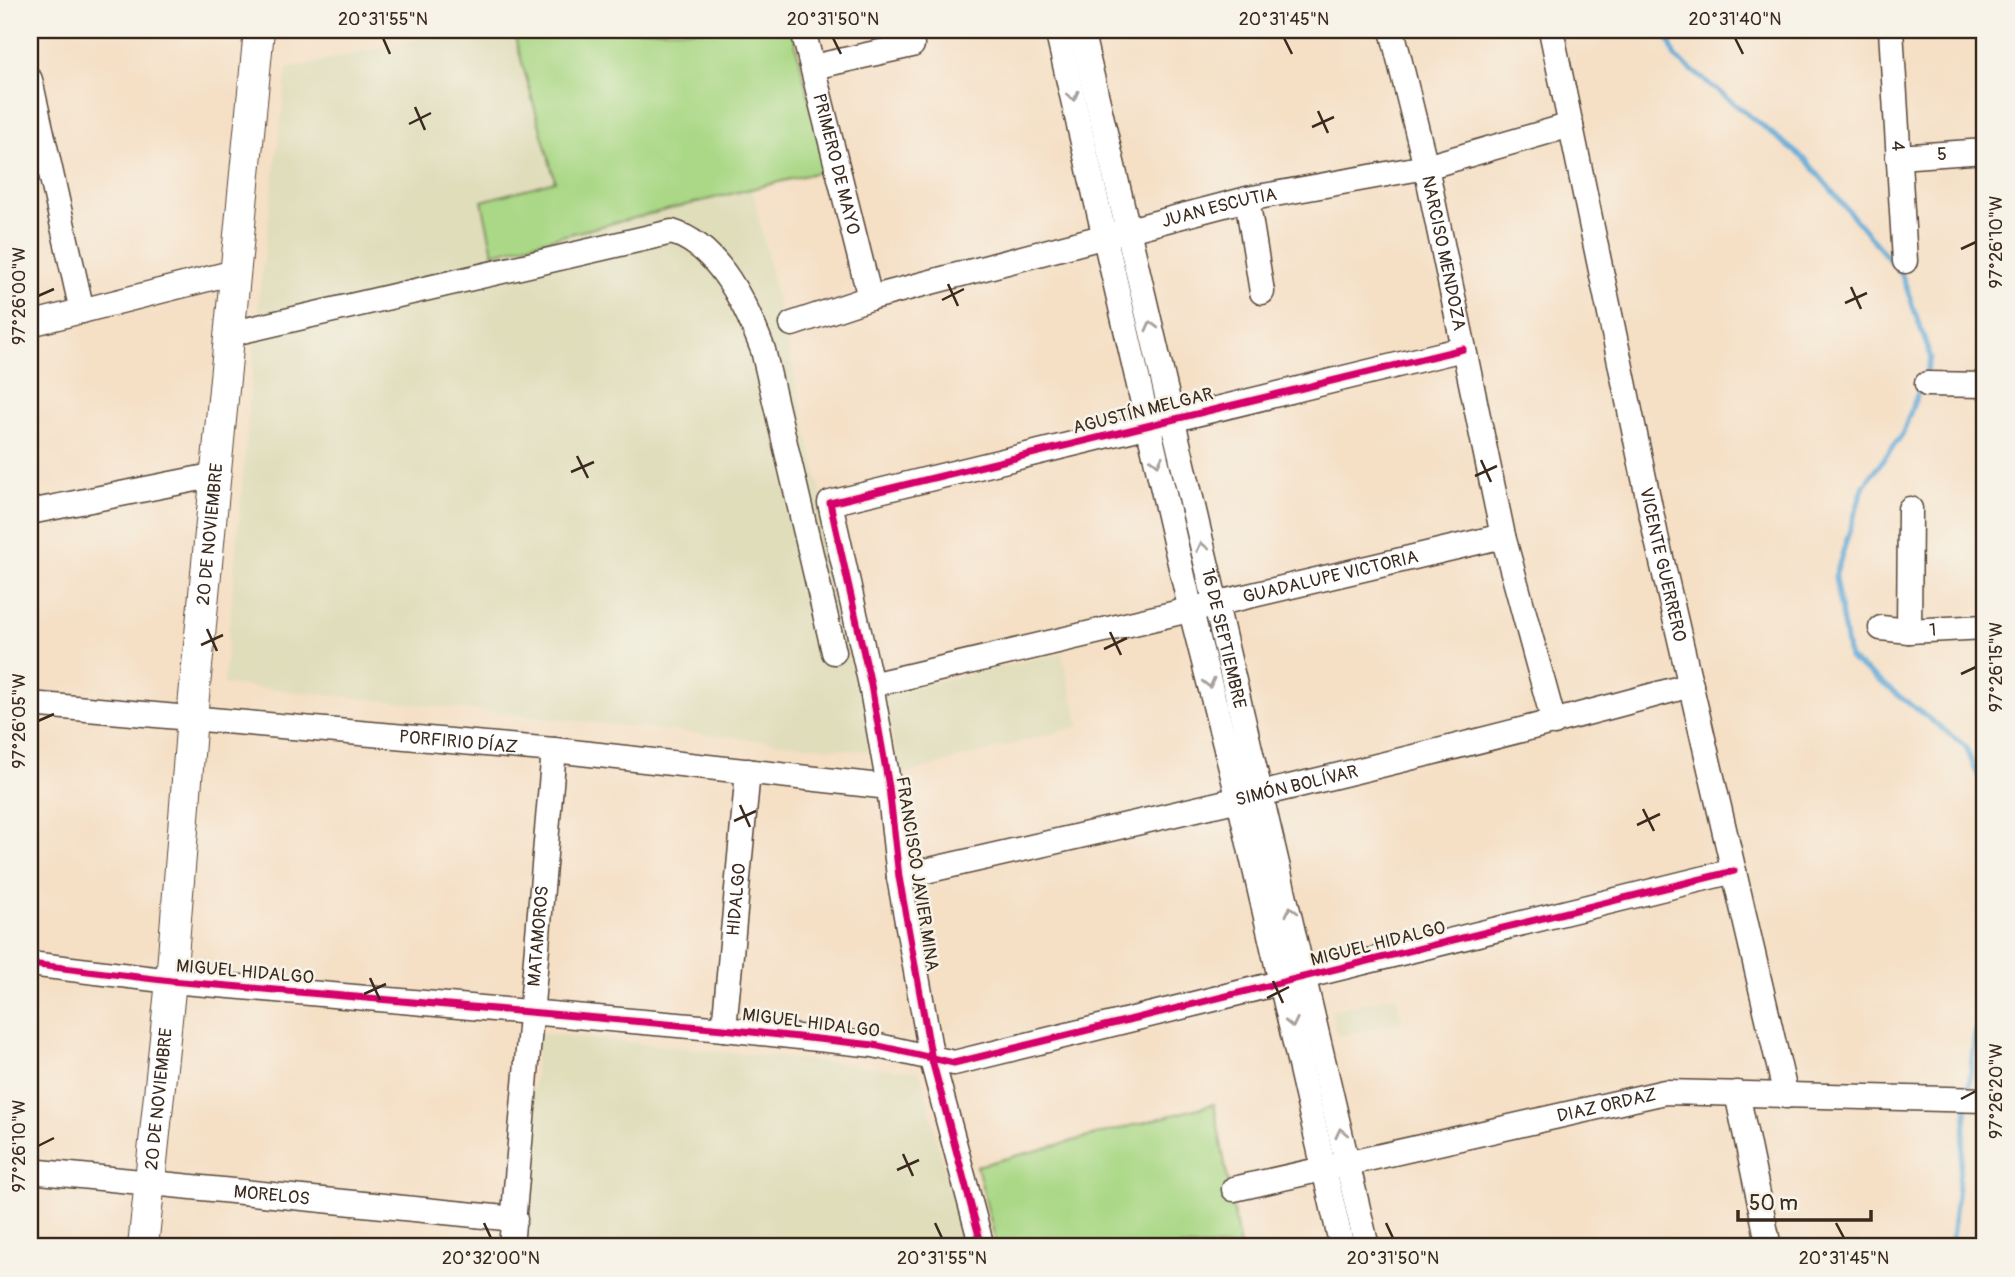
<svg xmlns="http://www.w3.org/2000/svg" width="2015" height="1277" font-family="Pangolin,sans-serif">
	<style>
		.built { fill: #e0ddbb }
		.green { fill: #aad886; stroke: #728152; stroke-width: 2 }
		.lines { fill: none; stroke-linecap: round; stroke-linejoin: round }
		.stream { stroke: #5da7d5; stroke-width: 5 }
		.minor-casing { stroke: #574537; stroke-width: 27 }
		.major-casing { stroke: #574537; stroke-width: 32 }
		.minor { stroke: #fff; stroke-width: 24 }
		.major { stroke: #fff; stroke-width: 30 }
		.cycleway-casing { stroke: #f7f3e8; stroke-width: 11 }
		.cycleway { stroke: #d6006c; stroke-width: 7 }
		.oneway { stroke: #a79f9a }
		.ticks { fill: none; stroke: #3b2a1e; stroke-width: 2.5 }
		.labels { text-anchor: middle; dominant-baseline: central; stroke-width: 5; stroke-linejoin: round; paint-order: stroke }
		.street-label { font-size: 18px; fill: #3b2a1e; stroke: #f7f3e8 }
		.neatline { fill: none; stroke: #3b2a1e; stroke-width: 2.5 }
		.ticks-label { font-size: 18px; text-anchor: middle; fill: #3b2a1e }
	</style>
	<rect width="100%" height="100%" fill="#f7f3e8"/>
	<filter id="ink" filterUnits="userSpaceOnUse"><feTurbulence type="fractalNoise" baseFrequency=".0143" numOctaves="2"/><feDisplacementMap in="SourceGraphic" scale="14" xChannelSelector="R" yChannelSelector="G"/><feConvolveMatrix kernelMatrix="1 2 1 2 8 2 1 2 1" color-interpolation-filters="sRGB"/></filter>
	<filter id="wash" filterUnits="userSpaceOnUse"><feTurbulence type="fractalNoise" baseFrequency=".00686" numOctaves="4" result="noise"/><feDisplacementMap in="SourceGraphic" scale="28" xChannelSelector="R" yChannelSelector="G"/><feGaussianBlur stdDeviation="1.57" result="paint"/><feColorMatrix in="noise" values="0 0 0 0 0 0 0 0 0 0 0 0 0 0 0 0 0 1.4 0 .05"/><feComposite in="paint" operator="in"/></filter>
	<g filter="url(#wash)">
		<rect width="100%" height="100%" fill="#f5dfc5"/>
		<path class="built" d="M459,30H513L555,181L494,252L752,188L880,753L224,684L259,297L287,69Z
			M1062,653L1080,726L899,775L884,693Z
			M1396,996L1402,1022L1337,1036L1331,1010Z
			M538,1033L920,1072L964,1247H520Z"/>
		<path class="green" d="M513,30H792L827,170L493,253L482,201L555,181Z
			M1214,1104L1240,1247H997L977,1166Z"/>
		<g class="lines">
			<path class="stream" d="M1665,30L1675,57L1807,161L1902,275L1931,358L1924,378
				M1920,387L1902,435L1864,485L1835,577L1849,658L1965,746L1985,791
				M1968,1094L1975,1033L1985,997
				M1951,1247L1967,1107"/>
		</g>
	</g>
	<g filter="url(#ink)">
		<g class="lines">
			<g class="minor-casing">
				<g id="minor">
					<path id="s1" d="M803,30L870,298"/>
					<path d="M1057,30L1191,611L1239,800L1342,1247"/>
					<path id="s2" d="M1081,30L1367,1247"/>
					<path id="s3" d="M1392,30L1426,167L1503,536L1554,723"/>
					<path id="s4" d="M1551,30L1656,536L1786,1096"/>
					<path id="s5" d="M1891,30L1905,261"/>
					<path d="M813,67L912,45"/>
					<path d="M30,80L82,311"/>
					<path id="s6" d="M1898,157L1985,151"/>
					<path d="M1247,199L1262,292"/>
					<path d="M30,324L235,272"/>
					<path id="s7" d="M792,324L870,298L1247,199L1426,167L1571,125"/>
					<path d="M229,334L672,232C719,246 747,307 763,350L834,652"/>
					<path d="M1927,384L1985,385"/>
					<path d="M30,512L216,475"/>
					<path id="s8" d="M1881,628L1909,631L1985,627"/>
					<path d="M1909,631L1910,509"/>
					<path id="s9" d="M871,685L1503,536"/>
					<path id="s10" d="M30,704L554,750L889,787"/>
					<path id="s11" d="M899,877C1164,817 1429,757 1691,685"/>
					<path d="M30,964L171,981L724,1029L874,1045L954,1063L1734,871"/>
					<path id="s12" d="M724,1029L748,771"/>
					<path d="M1737,1093L1769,1247"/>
					<path id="s13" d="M30,1171L515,1219"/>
					<path id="s14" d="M1234,1189L1665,1092L1985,1100"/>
					<path id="s15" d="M511,1247L554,750"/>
					<path d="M982,1247L932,1060L899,877L889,787L871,685L830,503L1463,349"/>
				</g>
			</g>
			<g class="major-casing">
				<g id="major">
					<path id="s16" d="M143,1247L171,981L192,717L259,30"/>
				</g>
			</g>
			<use href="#minor" class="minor"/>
			<use href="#major" class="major"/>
			<g class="cycleway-casing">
				<path id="cycleway" d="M30,964L171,981L724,1029L874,1045L954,1063L1734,871
					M982,1247L932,1060L899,877L889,787L871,685L830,503L1463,349"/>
			</g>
			<use href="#cycleway" class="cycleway"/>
		</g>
		<defs><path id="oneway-chevron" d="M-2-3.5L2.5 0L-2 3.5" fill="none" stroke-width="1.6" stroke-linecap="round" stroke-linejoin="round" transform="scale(1.75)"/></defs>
		<g class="oneway">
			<use href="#oneway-chevron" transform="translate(1073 96) rotate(77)"/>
			<use href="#oneway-chevron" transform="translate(1151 326) rotate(-104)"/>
			<use href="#oneway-chevron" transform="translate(1157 461) rotate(77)"/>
			<use href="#oneway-chevron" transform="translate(1202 547) rotate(-103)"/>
			<use href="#oneway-chevron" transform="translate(1209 683) rotate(76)"/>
			<use href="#oneway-chevron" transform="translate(1291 911) rotate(-103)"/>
			<use href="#oneway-chevron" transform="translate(1292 1023) rotate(78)"/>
			<use href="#oneway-chevron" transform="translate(1341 1133) rotate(-103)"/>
		</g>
	</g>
	<path class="ticks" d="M383,38L390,54M833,38L841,54M1284,38L1292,54M1735,38L1743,54M415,107L425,130M1318,111L1328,133M409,124L431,113M1312,127L1334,117M1961,249L1976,242M948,284L958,306M1851,287L1861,309M38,296L54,289M942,300L964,289M1845,303L1867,293M577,456L588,478M1481,460L1491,482M571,472L594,462M1475,476L1497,466M207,629L217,651M1110,632L1121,655M201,645L223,635M1104,649L1127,638M1961,674L1976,667M38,721L54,714M740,805L750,827M1643,809L1654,831M734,821L756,811M1637,825L1660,814M370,978L380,1000M1273,981L1283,1003M364,994L386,984M1267,998L1289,987M1961,1099L1976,1091M38,1146L54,1138M903,1154L913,1176M897,1170L919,1160M484,1223L491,1238M935,1223L942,1238M1386,1223L1393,1238M1836,1223L1844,1238"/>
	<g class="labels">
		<g class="street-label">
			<text stroke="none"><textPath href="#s5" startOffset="116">4</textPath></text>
			<text stroke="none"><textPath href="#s6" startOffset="44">5</textPath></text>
			<text stroke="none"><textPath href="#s1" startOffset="138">PRIMERO DE MAYO</textPath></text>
			<text stroke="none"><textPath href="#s7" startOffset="443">JUAN ESCUTIA</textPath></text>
			<text stroke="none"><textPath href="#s3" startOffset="229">NARCISO MENDOZA</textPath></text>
			<text transform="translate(1143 411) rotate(-14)">AGUSTÍN MELGAR</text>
			<text stroke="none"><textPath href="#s16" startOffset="716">20 DE NOVIEMBRE</textPath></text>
			<text stroke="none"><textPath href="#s4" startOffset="546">VICENTE GUERRERO</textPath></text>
			<text stroke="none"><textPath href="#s9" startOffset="472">GUADALUPE VICTORIA</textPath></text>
			<text stroke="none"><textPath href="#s8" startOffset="52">1</textPath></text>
			<text stroke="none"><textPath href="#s2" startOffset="625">16 DE SEPTIEMBRE</textPath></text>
			<text stroke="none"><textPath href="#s10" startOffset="430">PORFIRIO DÍAZ</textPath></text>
			<text stroke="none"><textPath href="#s11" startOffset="408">SIMÓN BOLÍVAR</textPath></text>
			<text transform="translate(917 874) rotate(81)">FRANCISCO JAVIER MINA</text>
			<text stroke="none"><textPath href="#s12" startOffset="130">HIDALGO</textPath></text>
			<text stroke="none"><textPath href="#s15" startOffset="312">MATAMOROS</textPath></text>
			<text transform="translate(1378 944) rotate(-14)">MIGUEL HIDALGO</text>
			<text transform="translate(245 972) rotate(5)">MIGUEL HIDALGO</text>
			<text transform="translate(811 1023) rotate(7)">MIGUEL HIDALGO</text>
			<text stroke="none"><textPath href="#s16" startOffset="149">20 DE NOVIEMBRE</textPath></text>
			<text stroke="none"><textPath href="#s14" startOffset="382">DIAZ ORDAZ</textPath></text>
			<text stroke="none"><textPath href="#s13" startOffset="243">MORELOS</textPath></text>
		</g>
	</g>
	<rect width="2015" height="1277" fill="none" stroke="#f7f3e8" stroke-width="77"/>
	<path d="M1738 1210v10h133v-10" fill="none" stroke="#3b2a1e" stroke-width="3.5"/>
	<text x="1749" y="1210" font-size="21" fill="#3b2a1e" stroke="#f7f3e8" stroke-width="5" paint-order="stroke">50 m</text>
	<rect x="38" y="38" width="1938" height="1200" class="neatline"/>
	<g class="ticks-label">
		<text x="383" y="25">20°31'55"N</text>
		<text x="833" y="25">20°31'50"N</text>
		<text x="1284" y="25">20°31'45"N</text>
		<text x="1735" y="25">20°31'40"N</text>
		<text transform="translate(1996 242) rotate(-90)" y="6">97°26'10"W</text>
		<text transform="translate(19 296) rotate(-90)" y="6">97°26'00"W</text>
		<text transform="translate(1996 667) rotate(-90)" y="6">97°26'15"W</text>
		<text transform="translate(19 721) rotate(-90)" y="6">97°26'05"W</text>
		<text transform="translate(1996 1091) rotate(-90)" y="6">97°26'20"W</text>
		<text transform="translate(19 1146) rotate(-90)" y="6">97°26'10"W</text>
		<text x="491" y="1264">20°32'00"N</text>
		<text x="942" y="1264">20°31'55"N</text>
		<text x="1393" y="1264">20°31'50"N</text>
		<text x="1844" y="1264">20°31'45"N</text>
	</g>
</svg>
